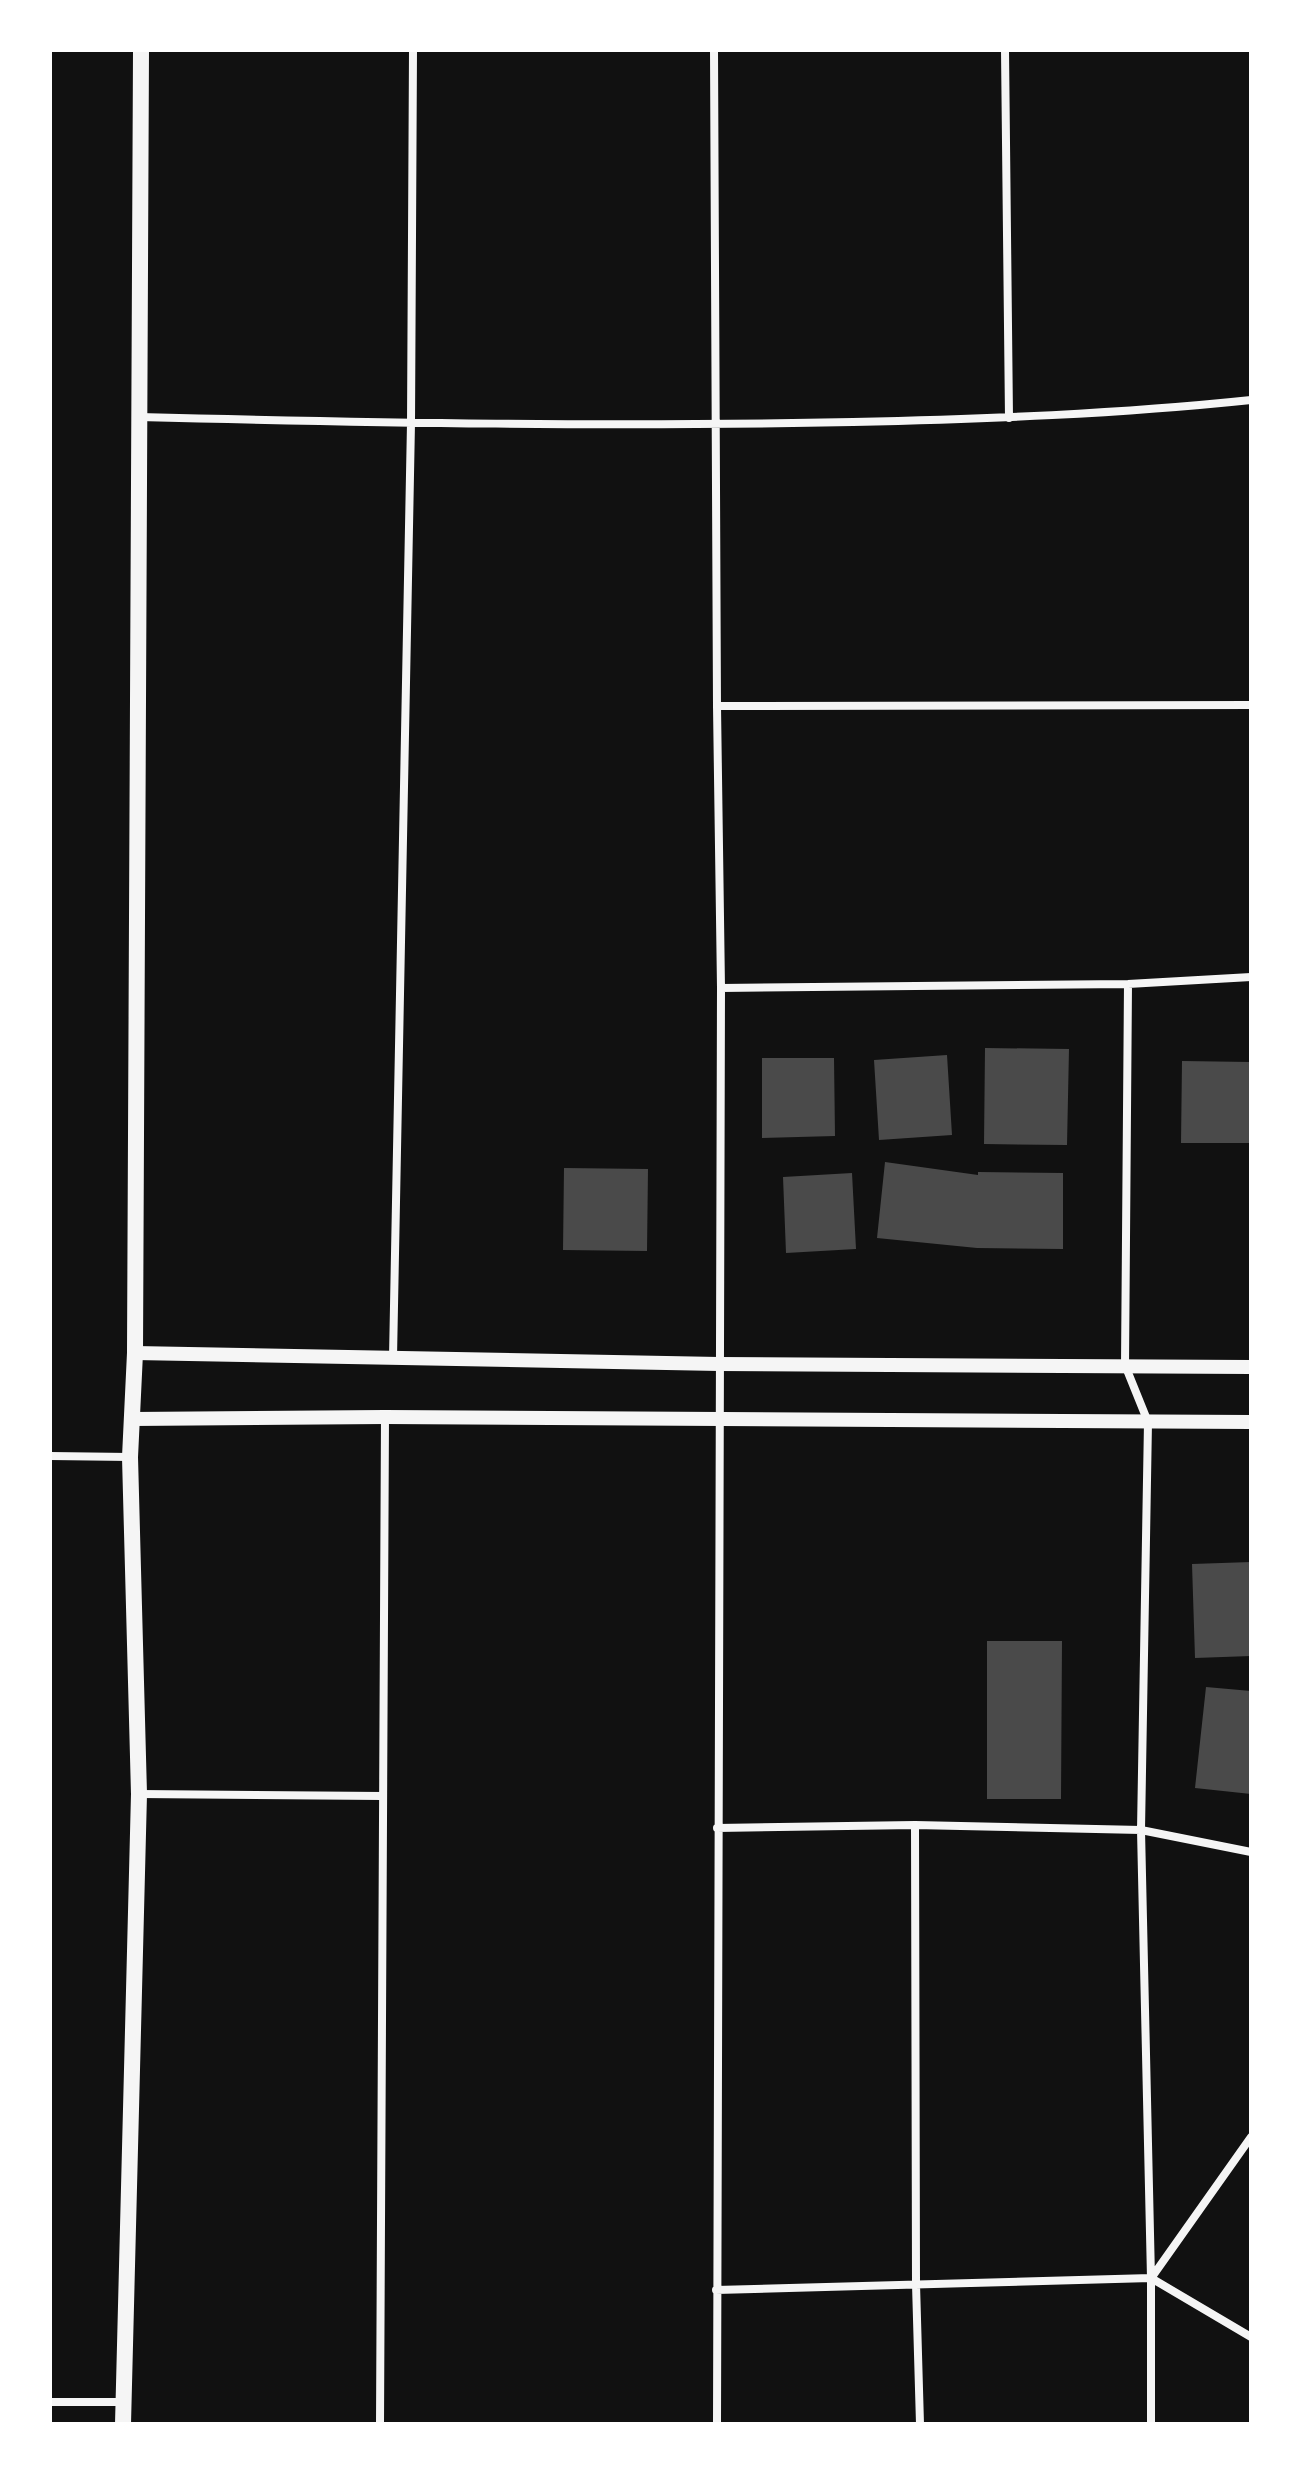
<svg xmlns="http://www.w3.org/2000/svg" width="1301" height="2474" font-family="'Varela Round',sans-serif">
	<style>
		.building { fill: #4a4a4a }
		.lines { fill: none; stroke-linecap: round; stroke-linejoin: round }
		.minor { stroke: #f5f5f5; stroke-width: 8 }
		.tertiary { stroke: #f5f5f5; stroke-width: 14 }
		.secondary { stroke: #f5f5f5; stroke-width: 16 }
	</style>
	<rect width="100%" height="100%" fill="#111"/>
	<path class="building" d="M985,1048L1069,1049L1067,1145L984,1144Z
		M947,1055L952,1135L879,1140L874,1060Z
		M762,1058H834L835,1136L762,1138Z
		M1182,1061L1251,1062V1143H1181Z
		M885,1162L978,1175V1172L1063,1173V1249L977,1248L877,1238Z
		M564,1168L648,1169L647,1251L563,1250Z
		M852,1173L856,1249L786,1253L783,1177Z
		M1251,1562V1656L1195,1658L1192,1564Z
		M987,1641H1062L1061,1799H987Z
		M1206,1687L1251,1691V1794L1195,1788Z"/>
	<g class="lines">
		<path class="minor" d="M714,50L717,706L721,988
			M1005,50L1009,418
			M139,417C377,423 615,427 853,422C986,419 1118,414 1251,400
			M717,706L1251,705
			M1128,984L1125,1365L1148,1422L1141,1830L1151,2278V2424
			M393,1358L411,423L413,50
			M50,1456L130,1457
			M139,1794L383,1796
			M915,1825L916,2284L920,2424
			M717,1828L915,1825L1141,1830L1251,1852
			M1152,2277L1251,2137
			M716,2290L1151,2278L1251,2337
			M50,2402H123
			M380,2424L385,1417
			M717,2424L721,988L1128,984L1251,977"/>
		<path class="tertiary" d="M135,1353L719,1364L1251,1367
			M132,1419L385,1417L1251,1422"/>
		<path class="secondary" d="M123,2424L139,1794L130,1457L135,1353L141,50"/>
	</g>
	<rect width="1301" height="2474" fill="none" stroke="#ffffff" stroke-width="104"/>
</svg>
